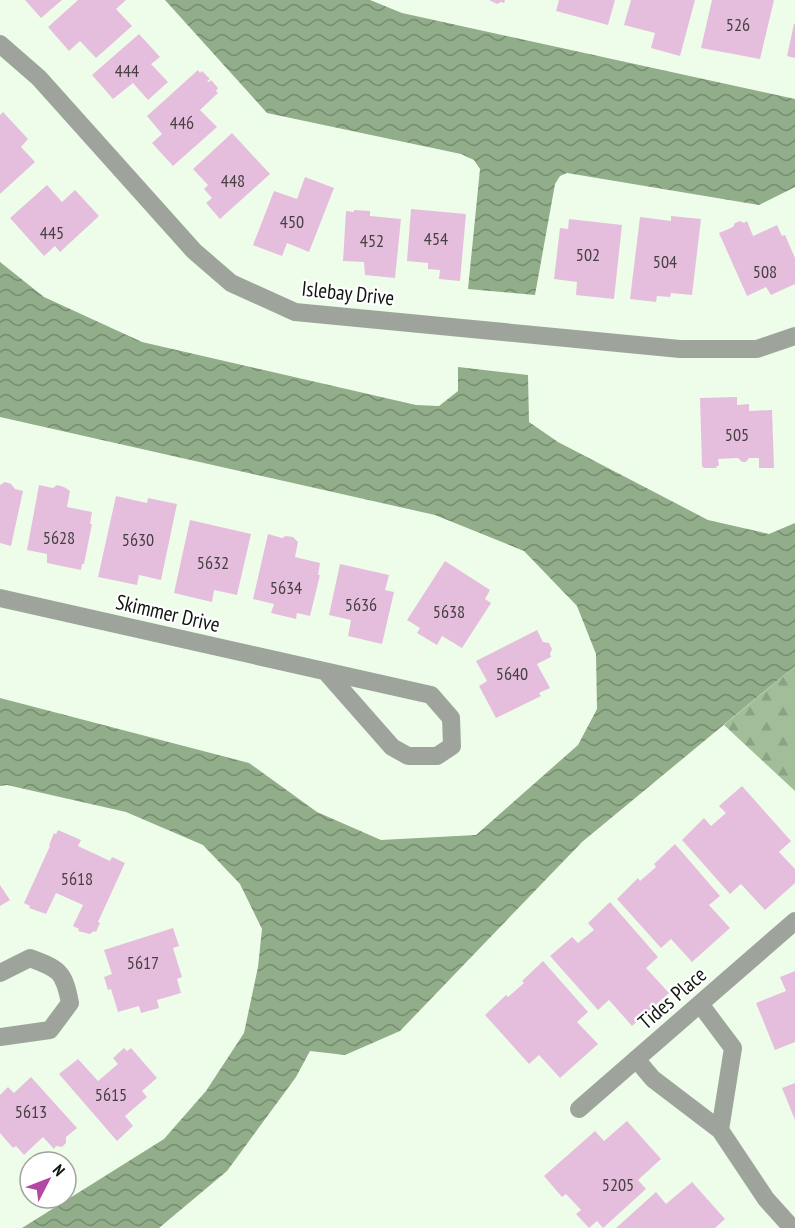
<svg xmlns="http://www.w3.org/2000/svg" width="795" height="1228" font-family="'PT Sans Narrow',sans-serif">
	<style>
		.forest { fill: url(#forest-firs) }
		.water { fill: url(#water-waves) }
		.building { fill: #e6bedd }
		.lines { fill: none; stroke-linecap: round; stroke-linejoin: round }
		.minor { stroke: #9ea49c; stroke-width: 18 }
		.labels { text-anchor: middle; dominant-baseline: central; stroke-width: 4.5; stroke-linejoin: round; paint-order: stroke }
		.number-label { font-size: 18px; fill: #464043 }
		.street-label { font-size: 21px; fill: #111610; stroke: #fff }
	</style>
	<defs>
		<pattern id="forest-firs" width="22" height="20" patternUnits="userSpaceOnUse" patternTransform="scale(1.5)"><rect width="22" height="20" fill="#a1be99"/><path d="M5 1l3.5 6h-7zM16 11l3.5 6h-7z" fill="#8aa383"/></pattern>
		<pattern id="water-waves" width="16" height="10" patternUnits="userSpaceOnUse" patternTransform="scale(1.5)"><rect width="16" height="10" fill="#91ad89"/><path d="M0 5q4-4 8 0t8 0" fill="none" stroke="#758c6f"/></pattern>
	</defs>
	<rect width="100%" height="100%" fill="#eefdea"/>
	<path class="forest" d="M795,666V791L724,725Z"/>
	<path class="water" d="M165,0H370L402,13L795,99V187L759,205L567,173L560,176L555,184L535,295L468,289L480,169L474,160L461,154L267,113Z
		M0,262L44,297L142,342L416,405L439,406L458,391V367L528,375L529,422L558,442L708,520L769,534L795,523V666L582,842L400,1031L345,1055L310,1051L296,1077L227,1171L159,1228H22L164,1139L206,1091L244,1033L258,967L262,929L240,884L203,845L126,812L7,785L0,786V698L249,763L317,812L381,840L476,835L578,745L597,709L596,654L577,606L524,551L435,515L0,417Z"/>
	<path class="building" d="M25,0H62L41,18Z
		M78,0H126L116,9L132,26L96,58L80,41L69,51L48,27Z
		M489,0H505L504,3L501,2L497,4Z
		M559,0H615L608,25L556,11Z
		M631,0H695L680,56L651,48L655,33L624,25Z
		M712,0H774L760,59L701,48Z
		M794,24H795V58L787,56Z
		M139,34L160,57L151,64L168,82L148,100L133,83L113,99L92,75Z
		M198,70L200,73L202,71L210,79L207,81L209,82L211,80L218,88L216,91L218,93L200,110L217,127L173,166L152,143L162,134L147,116Z
		M3,112L28,139L21,147L35,162L0,194V115Z
		M232,133L270,174L220,219L206,203L212,198L204,189L208,185L193,169Z
		M305,177L334,188L309,252L287,243L282,256L253,245L274,191L297,199Z
		M47,185L62,202L75,190L99,216L60,252L55,246L44,256L10,218Z
		M411,209L466,214L460,281L439,279L440,270L428,269V263L407,261Z
		M354,210L370,211V216L401,219L395,278L365,275L364,262L343,261L346,211L354,212Z
		M671,216L701,219L692,295L671,293L670,297L657,296L656,302L630,299L640,217L671,221Z
		M569,219L622,225L614,299L576,295L577,282L554,279L560,228L568,229Z
		M740,221L744,223L747,221L753,236L777,225L782,236L785,235L795,258V284L771,295L766,287L747,296L719,233L733,227L735,223Z
		M737,397V405L749,404V411L772,410L774,468H759V458H749L746,462H742L738,458L718,459L719,466H716L717,468H704L702,466L700,398Z
		M5,482L11,484L15,489L23,491L11,546L0,543V485Z
		M39,485L53,488L57,485L64,487L70,491L67,507L92,512L90,524H92L84,564H82L81,570L47,563V554L27,550Z
		M116,496L147,503L148,498L177,504L161,580L139,575L137,585L98,577Z
		M190,520L251,534L237,595L214,590L212,602L174,593Z
		M268,534L282,538L286,536L293,537L298,542L295,557L320,563L318,575H320L310,616L297,613L296,619L271,613L274,604L253,599Z
		M445,561L490,590L485,599L491,603L462,648L442,636L437,645L417,633L420,628L407,620Z
		M340,564L389,575L385,590L394,592L382,644L348,636L351,620L329,615Z
		M537,630L543,642L549,643L552,649L550,654L551,657L537,664L550,688L539,693L541,696L496,718L479,686L487,681L476,661Z
		M742,786L791,841L779,852L795,869V883L765,910L741,884L730,894L682,840L704,818L711,826L726,813L719,806Z
		M58,830L81,840L78,846L110,861L112,857L125,863L98,922L100,923L96,932L94,931L90,934L78,931L79,929L73,926L83,905L56,893L46,914L29,908L30,906L24,903L50,846L49,845L54,833L56,834Z
		M675,844L720,896L709,905L730,928L692,962L671,939L661,948L617,899L638,878L640,881L656,867L654,864Z
		M0,885L10,900L0,906Z
		M610,902L658,957L646,968L669,993L632,1026L609,1000L598,1010L550,956L572,937L578,943L594,930L588,923Z
		M173,928L179,946L173,948L182,977L177,979L181,993L157,1000L159,1008L141,1013L139,1006L118,1012L111,989L108,990L104,977L112,974L104,950Z
		M543,961L588,1012L577,1022L598,1044L560,1078L539,1055L529,1064L485,1015L506,995L508,997L524,983L522,981Z
		M795,971V1042L775,1050L756,1003L786,991L780,977Z
		M124,1048L127,1051L131,1048L157,1078L142,1091L147,1097L125,1116L133,1126L117,1141L59,1074L78,1059L98,1081L118,1064L113,1058Z
		M31,1077L77,1128L66,1137V1143L62,1147L56,1146L54,1149L43,1137L24,1155L16,1146L13,1148L0,1133V1095L8,1087L14,1093Z
		M795,1083V1120L782,1088Z
		M627,1121L661,1159L638,1180L646,1189L603,1228L597,1221L589,1228L576,1214L581,1210L566,1194L562,1197L544,1176L595,1131L604,1141Z
		M692,1182L725,1219L715,1228H616L656,1192L666,1204Z"/>
	<g class="lines">
		<path class="minor" d="M0,44L39,78L194,251L231,283L295,312L680,349H757L795,336
			M0,598L431,695L451,718L452,746L437,756H408L392,747L326,672
			M0,973L30,958C59,969 64,971 70,1003L50,1030L0,1037
			M700,1004L733,1048L720,1130L766,1199L792,1228
			M636,1059L653,1079L720,1130
			M579,1109L795,921"/>
	</g>
	<g class="labels">
		<g class="number-label">
			<text x="738" y="24">526</text>
			<text x="127" y="70">444</text>
			<text x="182" y="122">446</text>
			<text x="233" y="180">448</text>
			<text x="292" y="221">450</text>
			<text x="52" y="232">445</text>
			<text x="436" y="238">454</text>
			<text x="372" y="240">452</text>
			<text x="588" y="254">502</text>
			<text x="665" y="261">504</text>
			<text x="765" y="271">508</text>
			<text x="737" y="434">505</text>
			<text x="59" y="537">5628</text>
			<text x="138" y="539">5630</text>
			<text x="213" y="562">5632</text>
			<text x="286" y="587">5634</text>
			<text x="361" y="604">5636</text>
			<text x="449" y="611">5638</text>
			<text x="512" y="673">5640</text>
			<text x="77" y="878">5618</text>
			<text x="143" y="962">5617</text>
			<text x="111" y="1094">5615</text>
			<text x="31" y="1111">5613</text>
			<text x="618" y="1184">5205</text>
		</g>
		<g class="street-label">
			<text transform="translate(348 293) rotate(6)">Islebay Drive</text>
			<text transform="translate(168 613) rotate(13)">Skimmer Drive</text>
			<text transform="translate(672 998) rotate(-41)">Tides Place</text>
		</g>
	</g>
	<g transform="translate(48 1180) rotate(48)"><circle r="28" fill="#ffffff" stroke="#a0a29f" stroke-width="1.5"/>
	<path d="M0-4.5L10 22L0 15L-10 22Z" fill="#b446a4"/>
	<text y="-9" font-size="16" font-weight="bold" text-anchor="middle" fill="#111610">N</text>
	</g>
</svg>
